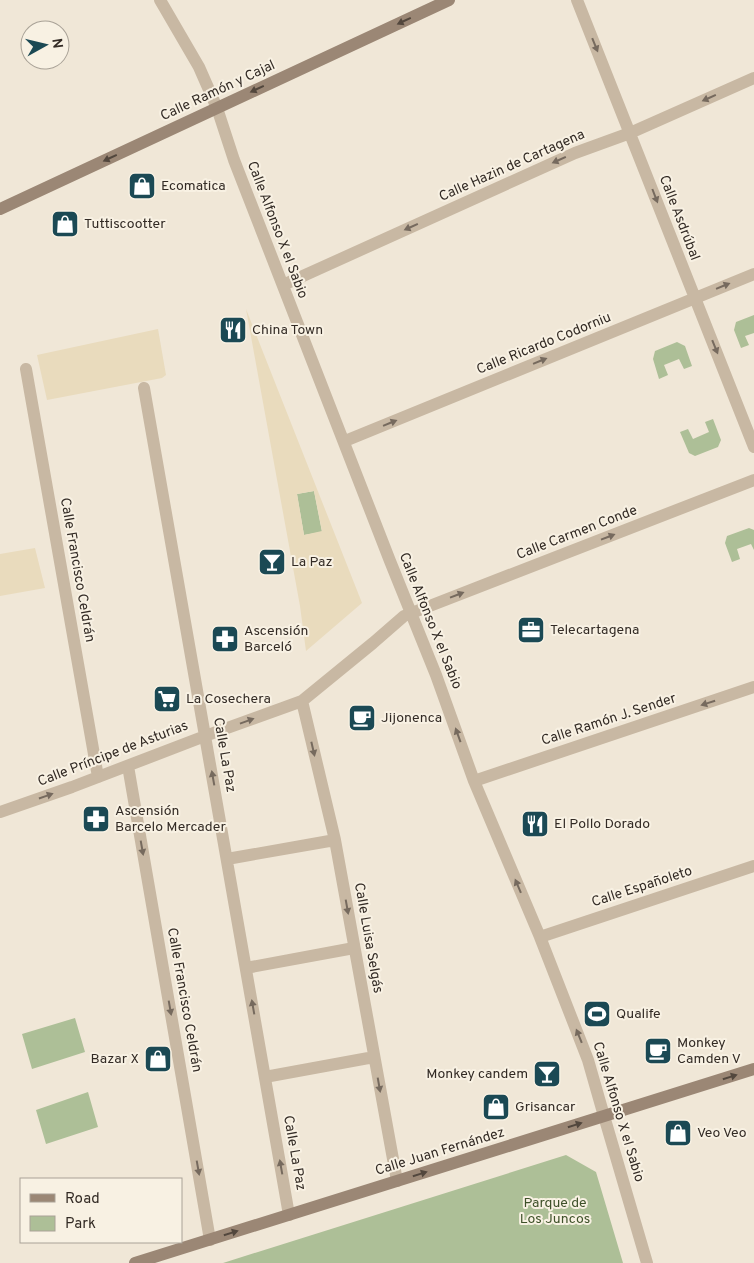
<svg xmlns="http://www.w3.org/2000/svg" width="754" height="1263" font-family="Overpass,sans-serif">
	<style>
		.green { fill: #adbf97 }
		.plaza { fill: #e9dbbd; fill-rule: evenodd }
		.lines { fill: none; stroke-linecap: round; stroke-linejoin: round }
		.street { stroke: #c8b8a3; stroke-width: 12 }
		.secondary { stroke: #9b8775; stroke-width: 12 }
		.oneway { fill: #52473d }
		.oneway2 { fill: #766a5e }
		.labels { text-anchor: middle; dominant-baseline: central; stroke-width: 4; stroke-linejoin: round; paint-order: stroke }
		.street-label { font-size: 14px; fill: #332b25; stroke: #f8f1e3 }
		.poi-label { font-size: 14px; fill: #332b25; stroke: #f8f1e3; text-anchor: start }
		.park-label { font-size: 14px; fill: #3e5129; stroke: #f8f1e3 }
	</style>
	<rect width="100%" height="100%" fill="#f0e7d7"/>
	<path class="green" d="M754,315V333L745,336L749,345L741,348L734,330L736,322Z
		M677,342L685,346L692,366L684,369L679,359L664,365L668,375L659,379L653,359L655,351Z
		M713,419L721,440L718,447L695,456L689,453L680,432L688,429L693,439L709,432L705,422Z
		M314,491L322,532L304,535L297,494Z
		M749,528L754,530V550L751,544L737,549L740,559L732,562L725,543L727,536Z
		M75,1018L85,1052L32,1069L22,1034Z
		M88,1092L98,1127L46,1144L36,1110Z
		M566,1155L596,1172L623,1263H223Z"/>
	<path class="plaza" d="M246,309L362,603L306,651L300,606ZM314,491L322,531L304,535L297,494Z
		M158,329L166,375L162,378L47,400L37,355Z
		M35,548L45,588L0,596V554Z"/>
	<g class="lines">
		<path class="street" d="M160,0L199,67L217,108L234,160L390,561L436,675L474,781L540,937L588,1060L604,1116L647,1263
			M577,0L754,447
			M283,285L575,153L630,133L754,78
			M26,369L98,777
			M144,388L289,1215
			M345,441L754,274
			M302,701L335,840L397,1181
			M128,766L210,1240
			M474,781L754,687
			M0,812L72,787L205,736L302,701L373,643L404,616L754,480
			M227,859L335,840
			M540,937L754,866
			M246,968L354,948
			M265,1077L374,1057"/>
		<path class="secondary" d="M0,209L449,0
			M135,1263L754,1069"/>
	</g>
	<defs><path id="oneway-solid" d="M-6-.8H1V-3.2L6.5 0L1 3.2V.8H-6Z" transform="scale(1.25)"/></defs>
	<g class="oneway">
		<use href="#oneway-solid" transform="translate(404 21) rotate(155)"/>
		<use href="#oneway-solid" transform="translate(257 89) rotate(155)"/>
		<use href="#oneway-solid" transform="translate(110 158) rotate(155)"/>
		<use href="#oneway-solid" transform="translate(730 1077) rotate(-17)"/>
		<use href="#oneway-solid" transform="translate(575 1125) rotate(-18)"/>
		<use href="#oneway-solid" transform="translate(420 1174) rotate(-17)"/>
		<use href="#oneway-solid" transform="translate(231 1233) rotate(-17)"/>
	</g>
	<g class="oneway2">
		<use href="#oneway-solid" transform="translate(595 45) rotate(68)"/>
		<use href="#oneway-solid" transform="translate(709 98) rotate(156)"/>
		<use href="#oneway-solid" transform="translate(559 160) rotate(156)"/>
		<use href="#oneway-solid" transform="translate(655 196) rotate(69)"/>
		<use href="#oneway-solid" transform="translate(411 227) rotate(156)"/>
		<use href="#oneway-solid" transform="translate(723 286) rotate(-22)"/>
		<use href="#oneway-solid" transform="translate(715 347) rotate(68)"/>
		<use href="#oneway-solid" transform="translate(540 361) rotate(-22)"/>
		<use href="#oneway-solid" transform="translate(390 423) rotate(-22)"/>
		<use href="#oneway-solid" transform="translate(608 537) rotate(-21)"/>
		<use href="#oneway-solid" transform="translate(457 595) rotate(-21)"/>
		<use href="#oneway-solid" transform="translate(708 703) rotate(162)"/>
		<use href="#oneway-solid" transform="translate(247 721) rotate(-20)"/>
		<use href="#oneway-solid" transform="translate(458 735) rotate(-110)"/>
		<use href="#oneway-solid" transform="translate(313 749) rotate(77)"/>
		<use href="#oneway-solid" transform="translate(213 778) rotate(-100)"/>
		<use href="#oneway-solid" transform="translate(46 796) rotate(-19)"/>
		<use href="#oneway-solid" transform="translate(142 848) rotate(80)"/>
		<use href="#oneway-solid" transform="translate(518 886) rotate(-113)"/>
		<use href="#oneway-solid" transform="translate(347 907) rotate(80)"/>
		<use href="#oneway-solid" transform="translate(253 1007) rotate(-100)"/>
		<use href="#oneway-solid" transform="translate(170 1008) rotate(80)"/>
		<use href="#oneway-solid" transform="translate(579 1036) rotate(-112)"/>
		<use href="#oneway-solid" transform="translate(379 1085) rotate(80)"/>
		<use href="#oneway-solid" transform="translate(281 1167) rotate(-100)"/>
		<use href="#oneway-solid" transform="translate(198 1168) rotate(80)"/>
	</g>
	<defs>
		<g id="shop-square" transform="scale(1.4375)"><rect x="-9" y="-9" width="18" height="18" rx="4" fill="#1b4954" stroke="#f8f1e3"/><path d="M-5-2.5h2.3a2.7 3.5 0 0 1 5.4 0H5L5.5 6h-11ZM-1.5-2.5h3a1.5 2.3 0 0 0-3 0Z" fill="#fff"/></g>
		<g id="restaurant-square" transform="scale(1.4375)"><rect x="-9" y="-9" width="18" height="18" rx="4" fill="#1b4954" stroke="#f8f1e3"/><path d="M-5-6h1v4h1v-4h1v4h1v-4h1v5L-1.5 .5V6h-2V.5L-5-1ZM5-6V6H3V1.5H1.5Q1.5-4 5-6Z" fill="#fff"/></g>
		<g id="bar-square" transform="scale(1.4375)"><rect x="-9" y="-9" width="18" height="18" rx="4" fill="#1b4954" stroke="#f8f1e3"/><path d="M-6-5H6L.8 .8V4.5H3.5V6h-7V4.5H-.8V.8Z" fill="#fff"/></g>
		<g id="office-square" transform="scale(1.4375)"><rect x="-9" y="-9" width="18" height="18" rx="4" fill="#1b4954" stroke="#f8f1e3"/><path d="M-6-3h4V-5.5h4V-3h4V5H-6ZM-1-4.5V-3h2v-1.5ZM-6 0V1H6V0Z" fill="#fff"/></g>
		<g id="pharmacy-square" transform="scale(1.4375)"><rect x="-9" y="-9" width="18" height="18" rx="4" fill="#1b4954" stroke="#f8f1e3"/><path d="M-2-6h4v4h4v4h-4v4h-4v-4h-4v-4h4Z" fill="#fff"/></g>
		<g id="supermarket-square" transform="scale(1.4375)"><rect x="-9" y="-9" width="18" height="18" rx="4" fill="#1b4954" stroke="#f8f1e3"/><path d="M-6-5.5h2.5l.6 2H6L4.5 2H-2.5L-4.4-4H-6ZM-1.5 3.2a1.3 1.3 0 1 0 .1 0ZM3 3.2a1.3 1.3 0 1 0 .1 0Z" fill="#fff"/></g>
		<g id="cafe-square" transform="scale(1.4375)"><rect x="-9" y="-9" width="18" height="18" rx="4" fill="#1b4954" stroke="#f8f1e3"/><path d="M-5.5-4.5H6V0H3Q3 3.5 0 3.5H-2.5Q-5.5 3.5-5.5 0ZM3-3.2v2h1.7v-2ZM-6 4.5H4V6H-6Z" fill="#fff"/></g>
		<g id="stadium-square" transform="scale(1.4375)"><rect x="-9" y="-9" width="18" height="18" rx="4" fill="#1b4954" stroke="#f8f1e3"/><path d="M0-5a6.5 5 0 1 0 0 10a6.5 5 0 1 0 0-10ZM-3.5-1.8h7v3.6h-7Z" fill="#fff"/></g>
	</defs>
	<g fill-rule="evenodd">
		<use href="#shop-square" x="142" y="186"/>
		<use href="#shop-square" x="65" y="224"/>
		<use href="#restaurant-square" x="233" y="330"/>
		<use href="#bar-square" x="272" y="562"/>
		<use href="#office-square" x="531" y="630"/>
		<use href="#pharmacy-square" x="225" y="639"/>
		<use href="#supermarket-square" x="167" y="699"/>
		<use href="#cafe-square" x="362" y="718"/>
		<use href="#pharmacy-square" x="96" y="819"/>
		<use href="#restaurant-square" x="535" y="824"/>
		<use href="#stadium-square" x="597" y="1014"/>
		<use href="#cafe-square" x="658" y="1051"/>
		<use href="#shop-square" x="158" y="1059"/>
		<use href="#bar-square" x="547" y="1074"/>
		<use href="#shop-square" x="496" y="1107"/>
		<use href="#shop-square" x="678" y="1133"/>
	</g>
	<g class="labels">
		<g class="street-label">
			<text transform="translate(218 91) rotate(-25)">Calle Ramón y Cajal</text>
			<text transform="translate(512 166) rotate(-24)">Calle Hazin de Cartagena</text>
			<text transform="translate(679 218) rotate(69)">Calle Asdrúbal</text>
			<text transform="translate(277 230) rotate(69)">Calle Alfonso X el Sabio</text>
			<text transform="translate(544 344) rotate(-22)">Calle Ricardo Codorniu</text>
			<text transform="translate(577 533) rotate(-21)">Calle Carmen Conde</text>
			<text transform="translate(77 570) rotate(80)">Calle Francisco Celdrán</text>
			<text transform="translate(430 621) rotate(68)">Calle Alfonso X el Sabio</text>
			<text transform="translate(609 720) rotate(-18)">Calle Ramón J. Sender</text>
			<text transform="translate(113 754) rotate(-21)">Calle Príncipe de Asturias</text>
			<text transform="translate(224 755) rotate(80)">Calle La Paz</text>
			<text transform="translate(642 887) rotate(-18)">Calle Españoleto</text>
			<text transform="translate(368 938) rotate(80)">Calle Luisa Selgás</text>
			<text transform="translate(184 1000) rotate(80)">Calle Francisco Celdrán</text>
			<text transform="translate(618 1112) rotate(73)">Calle Alfonso X el Sabio</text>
			<text transform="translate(440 1152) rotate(-17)">Calle Juan Fernández</text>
			<text transform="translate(294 1153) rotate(80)">Calle La Paz</text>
		</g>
		<g class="poi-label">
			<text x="161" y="186">Ecomatica</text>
			<text x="84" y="224">Tuttiscootter</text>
			<text x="252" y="330">China Town</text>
			<text x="291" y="562">La Paz</text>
			<text x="550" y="630">Telecartagena</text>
			<text x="244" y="631">Ascensión<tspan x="244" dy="16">Barceló</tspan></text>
			<text x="186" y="699">La Cosechera</text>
			<text x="381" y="718">Jijonenca</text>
			<text x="115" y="811">Ascensión<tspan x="115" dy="16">Barcelo Mercader</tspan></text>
			<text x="554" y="824">El Pollo Dorado</text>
			<text x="616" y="1014">Qualife</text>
			<text x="677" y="1043">Monkey<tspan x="677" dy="16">Camden V</tspan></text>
			<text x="139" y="1059" text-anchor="end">Bazar X</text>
			<text x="528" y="1074" text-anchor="end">Monkey candem</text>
			<text x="515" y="1107">Grisancar</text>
			<text x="697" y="1133">Veo Veo</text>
		</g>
		<g class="park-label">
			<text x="555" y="1203">Parque de<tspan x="555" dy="16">Los Juncos</tspan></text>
		</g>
	</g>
	<rect x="20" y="1178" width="162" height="65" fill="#f8f1e3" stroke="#a9a297"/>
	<rect x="30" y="1194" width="25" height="8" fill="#9b8775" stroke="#a9a297"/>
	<text x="65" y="1203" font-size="15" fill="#332b25">Road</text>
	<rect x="30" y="1216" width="25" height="15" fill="#adbf97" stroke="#a9a297"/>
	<text x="65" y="1228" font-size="15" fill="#332b25">Park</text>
	<g transform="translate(45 45) rotate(82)"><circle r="24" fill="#f8f1e3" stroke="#a9a297"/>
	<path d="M0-4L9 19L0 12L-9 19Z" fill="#1b4954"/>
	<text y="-8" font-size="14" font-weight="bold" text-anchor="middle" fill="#332b25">N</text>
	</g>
</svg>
